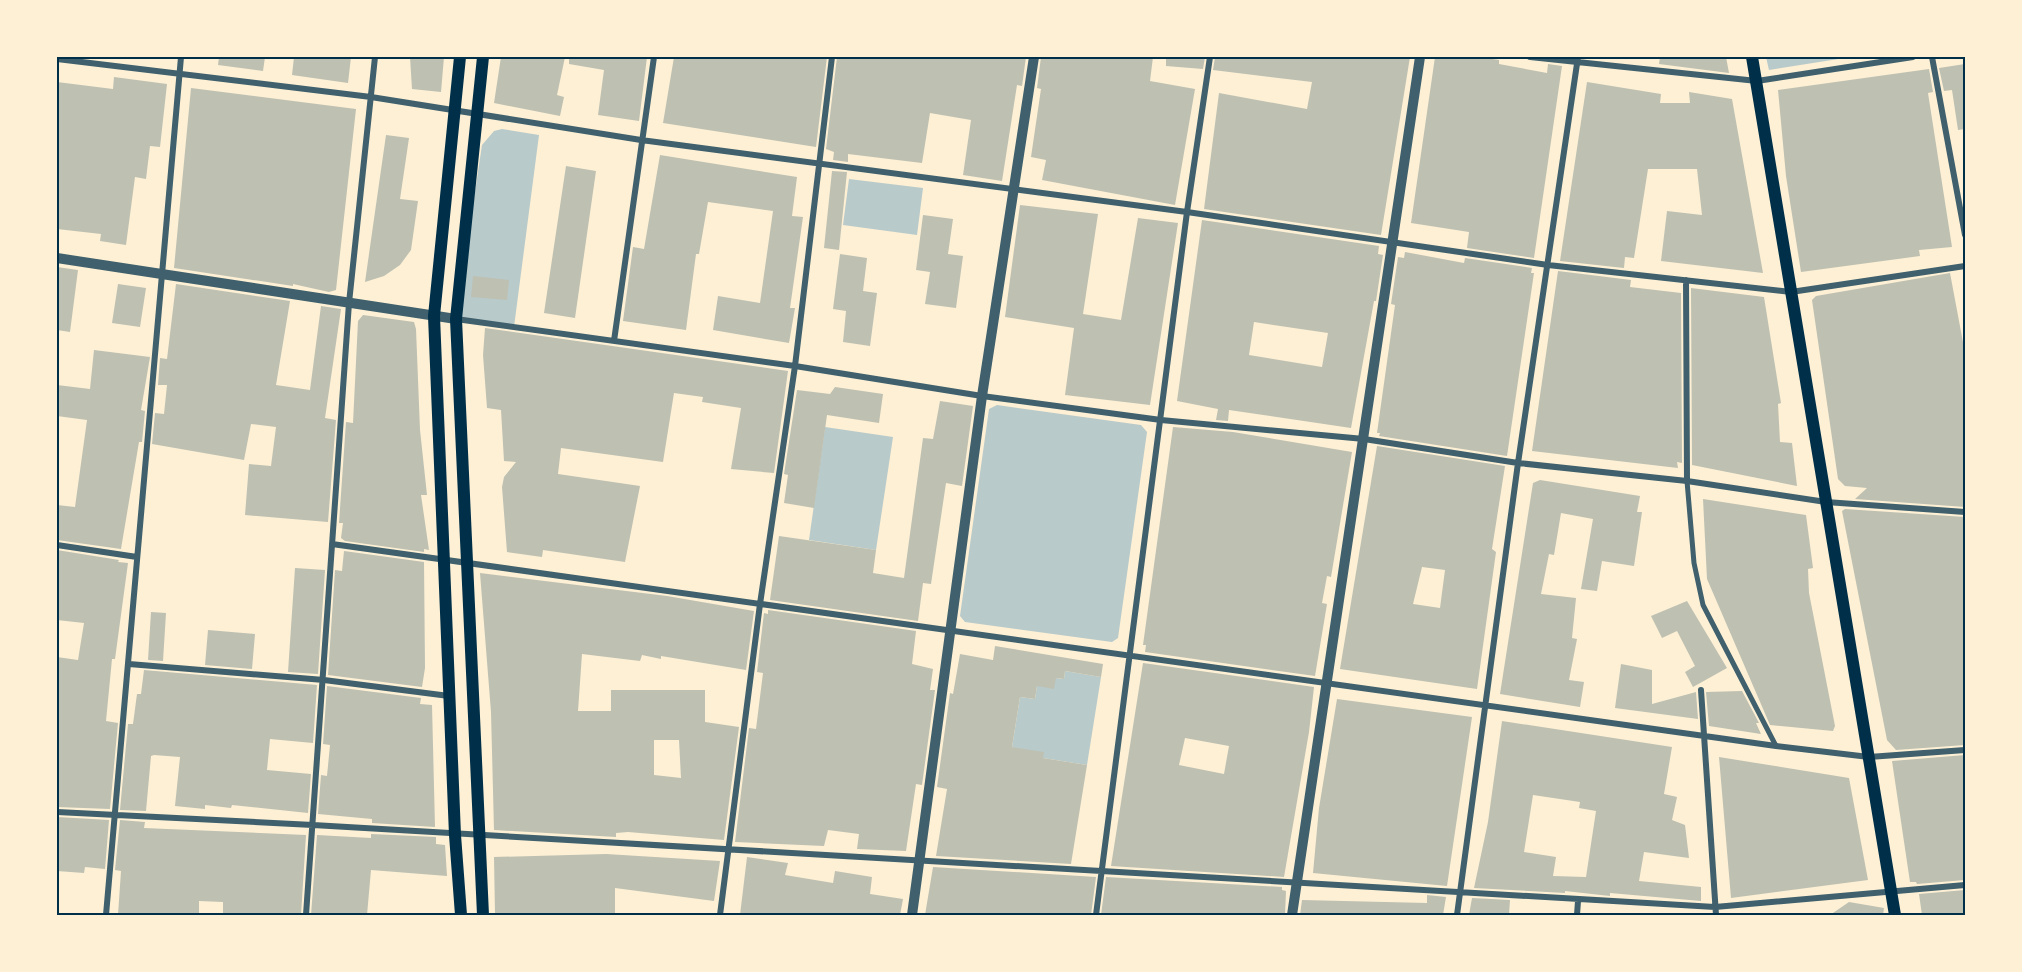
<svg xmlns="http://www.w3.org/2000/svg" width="2022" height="972" font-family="Cabin,sans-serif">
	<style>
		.green { fill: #b9caca }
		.building { fill: #bec0b2; fill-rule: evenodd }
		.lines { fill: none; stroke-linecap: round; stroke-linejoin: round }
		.pedestrian { stroke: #3f606c; stroke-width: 5 }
		.minor { stroke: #3f606c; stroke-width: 6 }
		.tertiary { stroke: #3f606c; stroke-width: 10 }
		.secondary { stroke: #003049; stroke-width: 12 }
		.neatline { fill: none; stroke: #003049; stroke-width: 2 }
	</style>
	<rect width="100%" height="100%" fill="#fdf0d5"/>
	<path class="green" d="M1766,57H1851L1769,70Z
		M502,129L539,135L514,327L456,319L482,145L494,131Z
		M849,179L923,188L917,235L843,225Z
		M997,405L1141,425L1147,432L1118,638L1112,642L965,622L960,616L989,409Z
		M825,427L893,437L876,550L809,540Z
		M1065,671L1101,677L1087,765L1043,758L1012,747L1020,697L1035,699L1037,686L1056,678L1064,679Z"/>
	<path class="building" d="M219,57H265L263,71L218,65Z
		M294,57H351L348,83L292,75Z
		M410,57H444L441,92L412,89Z
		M501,57H565L557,95L564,97L560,116L494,103Z
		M569,57H647L639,121L598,115L604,70L569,64Z
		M674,57H827L816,147L663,123Z
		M837,57H1026L1022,86L1017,85L1002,181L963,175L971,120L930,113L922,163L848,154V162L833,160L834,152L826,149Z
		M1041,57H1153L1150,81L1195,89L1175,205L1042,180L1046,160L1031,157L1041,89L1037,88Z
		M1166,57H1205L1203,69L1166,66Z
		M1215,57H1410L1381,235L1204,209L1219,93L1307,109L1312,82L1213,70Z
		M1435,57H1480L1499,60V64L1547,73L1548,64L1562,66L1534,258L1467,248L1469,232L1411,223Z
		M1660,57H1726L1729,73L1659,64Z
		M1965,64V129L1958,130L1952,90L1944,91L1939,68Z
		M1929,69L1933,92L1928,93L1952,247L1919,250L1920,256L1801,272L1786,176L1778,90Z
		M114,77L167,84L160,147L150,146L146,179L135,177L126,245L100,241L101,234L57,229V82L113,89Z
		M1587,82L1661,94L1660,103H1690L1689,92L1732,99L1763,273L1661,261L1667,211L1702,215L1697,169H1648L1634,258L1625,257L1624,268L1560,261Z
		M191,88L356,109L336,290L329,292L293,284V286L174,268Z
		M386,135L409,138L400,199L418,201L411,250L400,265L384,276L365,282Z
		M660,155L797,177L792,216L803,217L790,308H795L789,343L713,330L718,296L760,303L773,211L708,202L699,254H696L686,330L623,321L633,247L644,249Z
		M566,166L596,171L575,318L544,313Z
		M832,171L847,172L839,250L824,248Z
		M1020,205L1098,214L1083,314L1121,320L1138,218L1178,223L1150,405L1065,395L1074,328L1005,317Z
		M923,215L953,219L948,254L963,256L956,308L925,304L930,272L916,270Z
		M1202,220L1379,246L1378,254L1383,255L1376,301H1374L1351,428L1229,410L1228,421L1216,420L1218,409L1177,401ZM1254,322L1328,333L1322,367L1249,355Z
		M1405,252L1464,263L1465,258L1532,268L1531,273H1534L1507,456L1379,436L1380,433H1377L1395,305L1391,304L1398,257L1404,258Z
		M840,254L867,258L863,291L877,293L870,346L843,342L846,311L833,309Z
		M57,267L78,270L70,332L57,330Z
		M1558,271L1631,280L1630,287L1681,293L1682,463L1677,462L1678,468L1532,451Z
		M1950,273L1965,353V507L1855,499L1867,488L1845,486L1838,479L1812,300L1816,296Z
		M473,276L509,280L507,300L471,297Z
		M118,284L146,288L140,327L112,323Z
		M176,284L290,301L276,385L310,390L321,306L341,309L325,418L336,420L328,522L245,515L249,464L271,466L276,427L251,424L244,460L152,444L155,413L164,414L167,385H158L160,358L167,359Z
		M1691,288L1764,297L1781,403L1778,404L1780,442L1792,443L1797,486L1692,465Z
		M363,315L414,322L416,329L420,430L427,495H421L429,550L424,549V552L345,541L341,538L343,523H339L346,422L353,423L358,321Z
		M485,328L788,371L774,473L731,469L741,408L702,402L703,397L674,393L663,462L561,448L558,474L640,486L625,562L543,550L542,557L507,552L502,487L504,477L516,462L504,461L501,410L487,408L483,355Z
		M94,350L150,357L141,410L145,411L142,442H139L121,549L57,540V505L75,507L87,420L57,416V385L90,389Z
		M835,387L883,394L879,423L827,415L814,508L784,503L788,475L784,474L797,390L830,394Z
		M940,401L973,406L962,486L946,483L931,584L923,583L918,621L770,600L779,536L876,550L873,573L904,578L923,438L933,439Z
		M1173,427L1233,432L1352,452L1331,577L1327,576L1322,603L1327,604L1315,676L1145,652L1146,645H1143Z
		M1377,446L1505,466L1492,549L1496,552L1477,689L1340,669ZM1422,567L1445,570L1440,608L1413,604Z
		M1540,480L1640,496L1637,512H1642L1634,566L1602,561L1597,591L1581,589L1593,519L1561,513L1554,555L1549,554L1541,594L1576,598L1572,638L1577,639L1569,680L1584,682L1580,707L1500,694L1533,483Z
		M1703,499L1806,515L1813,568L1808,569L1809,593L1835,726L1833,731L1770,725L1707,579Z
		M1845,509L1965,517V745L1896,750L1887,740L1842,511Z
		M57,550L119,560L118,562L128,563L115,659H112L106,721L118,723L110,809L57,807V657L78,660L84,623L57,620Z
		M344,551L424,562L425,668L422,687L328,675L335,570L342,571Z
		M295,568L325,570L318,674L288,672Z
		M480,573L667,596L754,611L746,670L661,656V659L642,655L640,661L582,654L578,711H611V690H705V722L739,727L724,840L628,832L616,833V837L494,830L491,712ZM654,740H679L681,778L654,775Z
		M1687,601L1727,668L1693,687L1685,672L1695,666L1677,631L1662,638L1651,616Z
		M768,610L916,631L912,664L933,669L930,690H935L922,785L916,784L906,851L857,849L859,834L828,830L824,846L735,842L749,728L756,729L763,673L757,672L764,613L768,614Z
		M151,612L166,613L163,661L148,660Z
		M208,630L255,634L252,669L205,665Z
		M995,646L1103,664L1101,677L1065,671L1064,679L1056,678L1054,689L1037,686L1035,699L1020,697L1012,747L1044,752L1043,758L1087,765L1071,864L936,856L947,789L937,787L950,693L953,694L960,654L993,660Z
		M1143,663L1314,687L1309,732L1284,877L1111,866ZM1185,738L1229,746L1224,774L1179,765Z
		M1621,664L1652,670V704L1696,692L1698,719L1615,708Z
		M144,670L317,685L313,743L270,739L267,770L311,774L308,813L232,805L231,808L205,805V809L175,806L180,757L154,755L151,756L146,811L120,810L128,724H133L137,694H141Z
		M327,686L421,698L420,704L432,705L435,827L372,823V819L318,814L321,775L327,776L330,745L323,744Z
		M1742,691L1759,723H1756L1761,734L1709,726L1706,692Z
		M1337,699L1472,717L1447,886L1313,873L1319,808Z
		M1502,721L1672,747L1664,794L1677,797L1672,820L1685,825L1689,858L1644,852L1639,881L1701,887V901L1610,893V896L1565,891V893L1474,888L1488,822ZM1533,795L1580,802L1579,808L1596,811L1586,877L1553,876L1556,857L1524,852Z
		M1965,755V880L1917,884L1916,882H1910L1892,761Z
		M1719,757L1849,778L1868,880L1731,898Z
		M57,817L109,820L105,869L85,867L84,873L57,871Z
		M120,820L145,822L144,828L306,835L301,915H223V902L199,901V915H118L121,871L115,870Z
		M371,834L436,837V844L445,845L447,876L371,870L367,915H311L317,835L371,838Z
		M606,854L720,861L714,901L615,888V915H495L494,857Z
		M747,857L788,863L785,875L833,883L835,871L872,877L870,894L903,899L900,915H740Z
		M933,867L1096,877L1091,915H925Z
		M1106,877L1282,887V890L1286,891L1285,915H1101Z
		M1965,890V915H1922L1919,894Z
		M1427,895L1446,897L1443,915H1300L1302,900L1427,903Z
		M1472,898L1510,900L1509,915H1469Z
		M1849,902L1884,908L1883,915H1830Z"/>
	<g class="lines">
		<path class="pedestrian" d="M1687,481L1694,563L1703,605L1776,746"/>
		<path class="minor" d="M1530,57L1757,81L1913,57
			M1932,57L1965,235
			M57,59L371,97L641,140L1187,212L1548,265L1791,292L1965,266
			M1686,280L1687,481
			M456,319L795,366L982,396L1161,420L1364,439L1518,463L1687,481L1826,502L1965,512
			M614,341L654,57
			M332,544L1776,746L1869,757L1965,750
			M57,545L137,557
			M129,664L324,680L449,696
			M1701,690L1716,915
			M57,812L313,825L1715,907L1965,885
			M106,915L181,57
			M306,915L349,303L375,57
			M720,915L760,604L795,366L832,57
			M1096,915L1187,212L1210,57
			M1457,915L1518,463L1578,57
			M1577,915L1578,901"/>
		<path class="tertiary" d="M57,258L456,319
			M912,915L982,396L1034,57
			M1292,915L1420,57"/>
		<path class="secondary" d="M460,57L434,316L455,835L461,915
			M1752,57L1895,915
			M483,915L456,319L483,57"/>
	</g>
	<rect width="2022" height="972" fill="none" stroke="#fdf0d5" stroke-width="117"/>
	<rect x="58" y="58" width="1906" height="856" class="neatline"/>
</svg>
